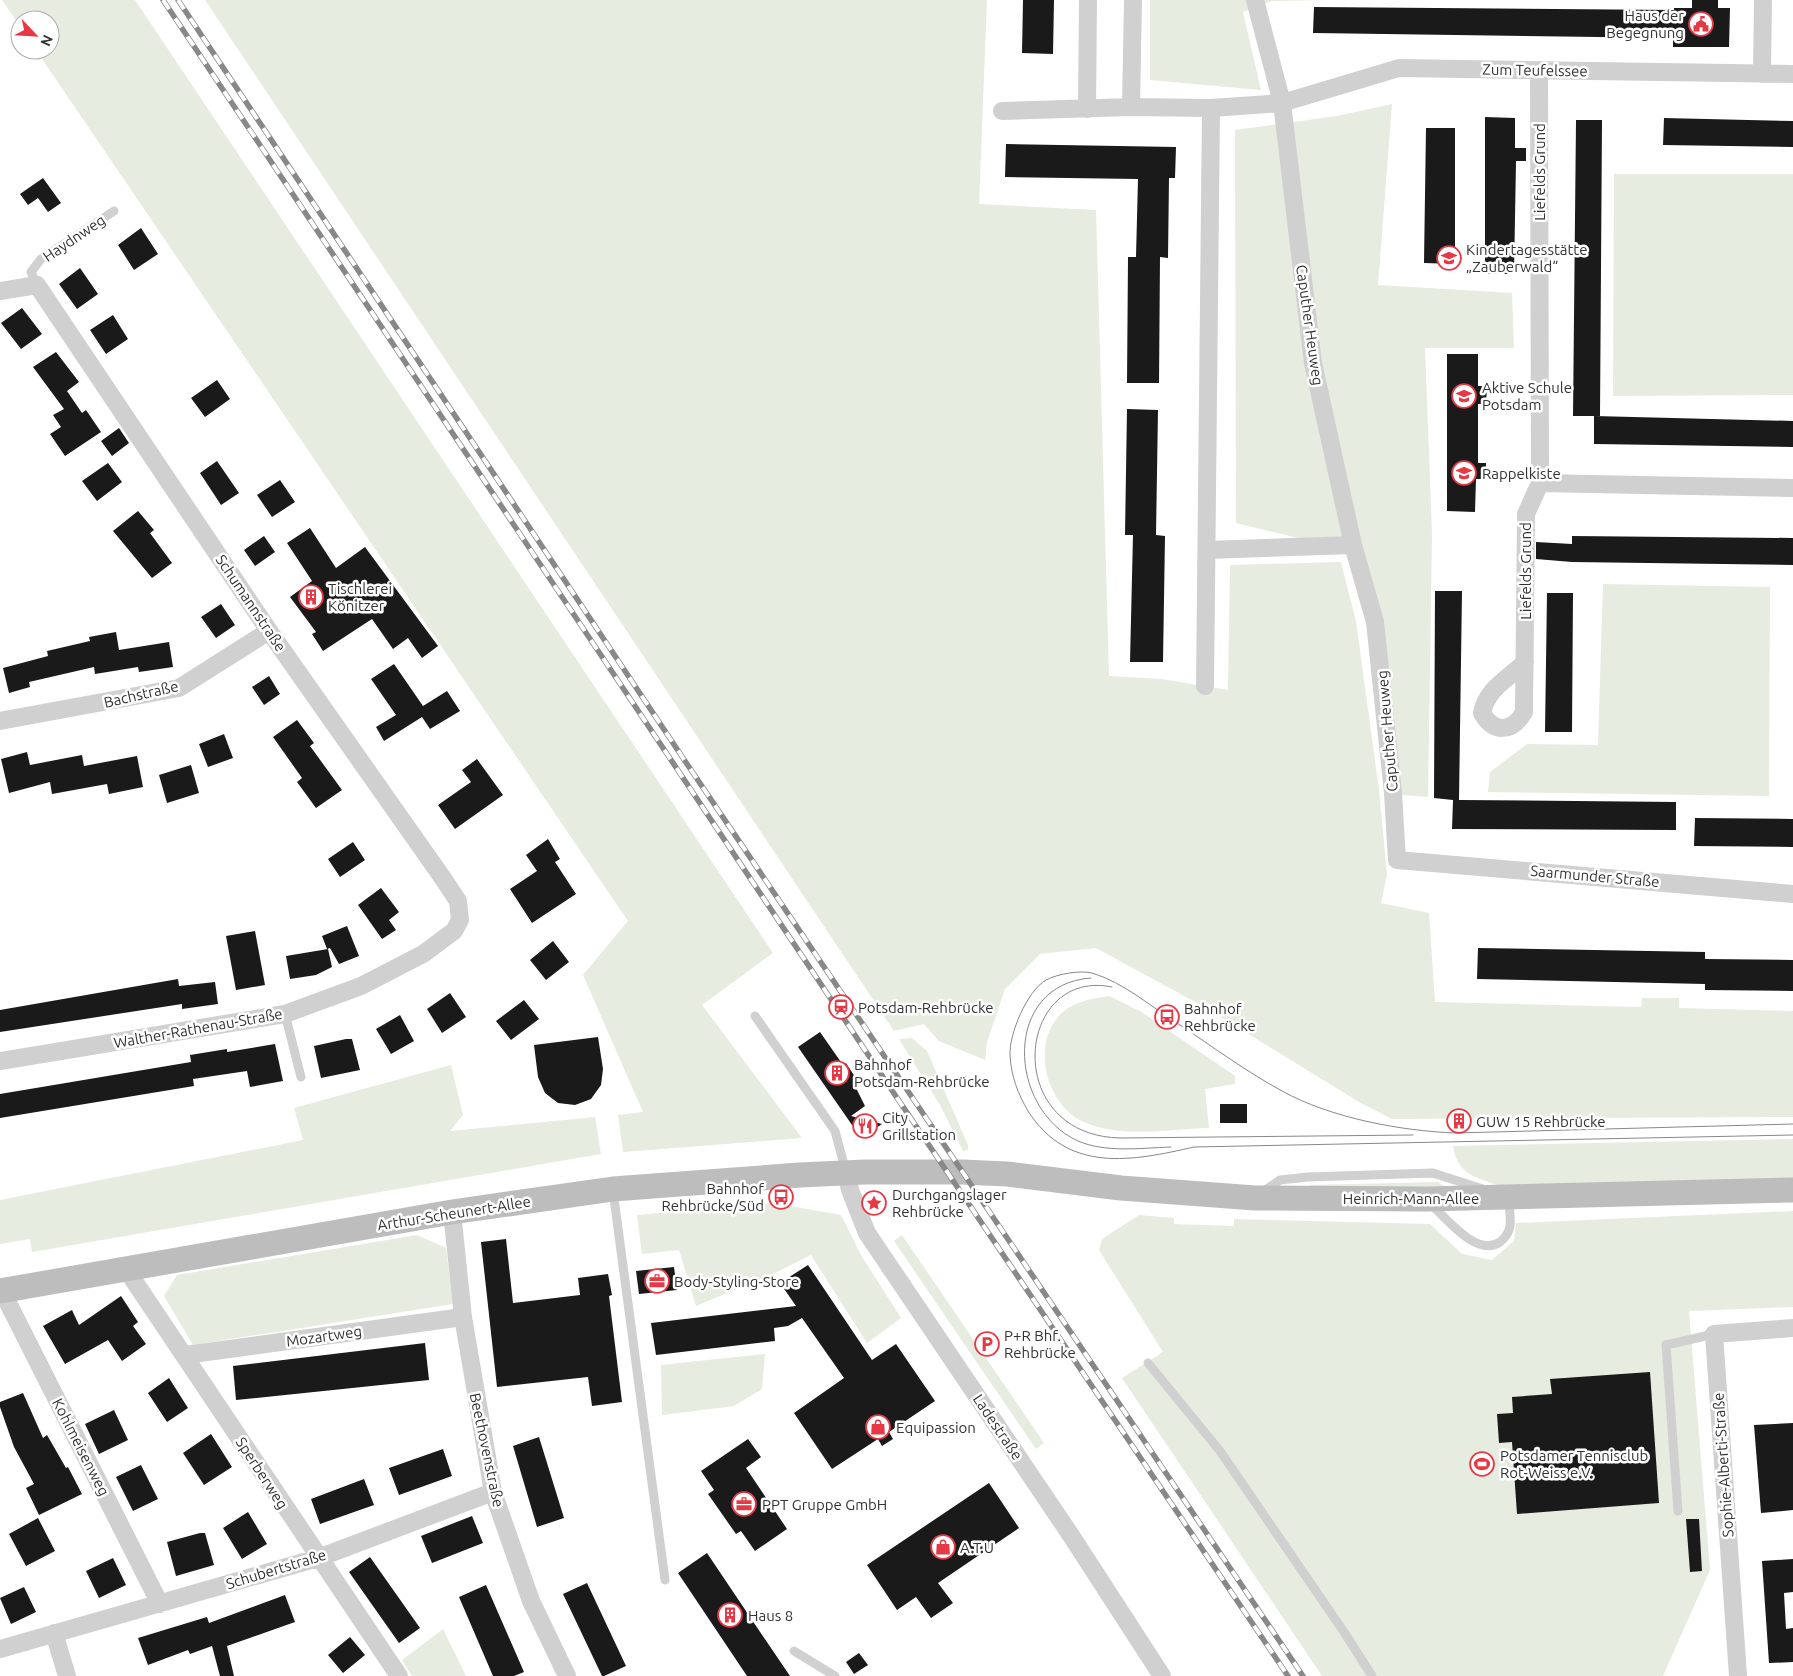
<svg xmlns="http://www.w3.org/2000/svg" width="1793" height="1676" font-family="Ubuntu,sans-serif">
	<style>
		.green { fill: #e6ecdf }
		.building { fill: #1a1a1a }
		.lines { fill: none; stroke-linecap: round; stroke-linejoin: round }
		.service { stroke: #d0d0d0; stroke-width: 9 }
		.minor { stroke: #d0d0d0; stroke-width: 18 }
		.secondary { stroke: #bdbdbd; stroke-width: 25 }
		.tram { stroke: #888; stroke-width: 1 }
		.rail-casing { stroke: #888; stroke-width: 5.5 }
		.rail { stroke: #fff; stroke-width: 4; stroke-dasharray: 11; stroke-linecap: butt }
		.labels { text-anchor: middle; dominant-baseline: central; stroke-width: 5; stroke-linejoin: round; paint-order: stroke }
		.poi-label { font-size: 15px; fill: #333; stroke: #fff; text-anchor: start }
		.street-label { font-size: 15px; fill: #333; stroke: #fff }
	</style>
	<rect width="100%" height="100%" fill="#fff"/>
	<path class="green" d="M2,0H135L773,953L702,1005L802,1138L623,1152L618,1115L643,1112L583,975L628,921L36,50H50V20H20V26Z
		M205,0H987L979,204L1096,210L1109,676L1161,679L1228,690L1230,565L1341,562L1356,621L1379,790L1387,875L1381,903L1429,913L1435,1002L1641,1007L1642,998H1679V1008L1793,1011V1117L1392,1119L1359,1102L1208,1009L1096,948L1040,954L1005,989L987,1042L985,1060L939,1041L924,1024L894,1031Z
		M1150,0H1332L1272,1L1243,12L1261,90L1150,80Z
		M1392,104L1378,285L1512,293L1514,348H1425L1432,534L1428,797L1401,795L1363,554L1236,523L1235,130L1337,116Z
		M1614,174H1793V395L1613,396Z
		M1603,584L1770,587L1769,796L1488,792L1490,772L1527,744L1598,745Z
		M1109,996L1140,1011L1235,1076V1084L1205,1089L1209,1128C1169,1129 1122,1139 1084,1122C1048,1107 1031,1048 1058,1017C1071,1002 1090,999 1109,996Z
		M912,1038L927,1051L968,1145V1150L963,1151L940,1105L899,1039Z
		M451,1065L463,1115L450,1131L595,1117L601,1154L32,1252L30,1239L0,1244V1200L303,1140L294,1108Z
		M1793,1139V1178L1503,1187C1479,1178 1457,1176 1453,1146Z
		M1438,1182L1444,1186L1310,1190V1185Z
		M774,1203L841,1215L861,1255L901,1318L867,1343L811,1255L775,1273L696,1306L679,1250L642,1254L637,1215Z
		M1793,1211V1307L1689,1311L1710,1570L1663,1676H1322L1122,1378L1163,1352L1099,1250L1102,1239L1139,1215L1174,1218V1224L1234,1226V1219L1430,1224L1462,1254L1492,1260L1514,1241L1516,1223Z
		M417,1235L446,1248L453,1304L193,1345L164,1296L177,1275Z
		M902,1235L1044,1443L1036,1449L894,1241Z
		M765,1354L762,1389L734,1406L662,1415L661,1365Z
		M443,1629L466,1676H412L402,1660Z"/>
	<path class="building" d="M1023,0H1054L1053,54L1022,53Z
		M1692,0H1718V8H1730L1729,47H1673V38L1313,33L1314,7L1674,10V8H1692Z
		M1485,117L1515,118V148H1526V161H1516L1514,274H1485Z
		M1664,118L1793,121V147L1663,145Z
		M1576,120H1602L1600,416H1573Z
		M1426,128H1455V264L1424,263Z
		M1006,144L1176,147L1175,178H1169L1168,258L1160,257L1159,383H1127L1128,257H1136L1138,179L1005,177Z
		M43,178L61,203L48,212L38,198L28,205L20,194Z
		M141,228L158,254L134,270L118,245Z
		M80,268L98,294L77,309L59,284Z
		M22,308L42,334L21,349L1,323Z
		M113,315L128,339L106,354L90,330Z
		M56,352L79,382L67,391L82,413L86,410L101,432L65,456L50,434L61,427L53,415L64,409L33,367Z
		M1447,354H1478V386H1487L1486,404H1478V463H1486V479H1476L1475,512L1447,511Z
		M217,380L230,399L205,417L191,398Z
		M1127,409L1158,410L1156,535L1165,536L1163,662H1130L1133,535H1125Z
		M1594,416L1793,421V447L1594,444Z
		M119,428L129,443L112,456L101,441Z
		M217,461L239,493L221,505L200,473Z
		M108,463L122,482L97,501L82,481Z
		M280,480L295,502L272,517L257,495Z
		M138,511L154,530L150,533L172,563L152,578L113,531Z
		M310,528L336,568L365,547L438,646L422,658L408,638L393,649L372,619L323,651L312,634L316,632L290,597L312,581L287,543Z
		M264,536L275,552L255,566L244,550Z
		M1572,536L1793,538V565L1572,562L1536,559V542L1572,544Z
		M1435,591H1462L1459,800L1676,802V830L1452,829L1453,800L1434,798Z
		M1547,593H1573L1572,732H1545Z
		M221,604L235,625L216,638L201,617Z
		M116,632L119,650L169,642L173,667L139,672L138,667L95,674L94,667L29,682L30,687L9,693L3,668L48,656L47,651L90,641L89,637Z
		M394,664L423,706L447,691L460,711L430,729L422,717L384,741L376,727L396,715L371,679Z
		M269,676L280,694L264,705L252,687Z
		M297,720L314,743L310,746L342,790L316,808L297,782L302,778L273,737Z
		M224,734L233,758L208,767L199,744Z
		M27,752L30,765L82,755L84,766L137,756L143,787L109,794L107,784L52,794L50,782L9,793L1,759Z
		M477,759L503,795L455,829L438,805L471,782L462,770Z
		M191,765L199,793L167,803L159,775Z
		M1695,818L1793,819V847L1694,846Z
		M548,839L560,859L555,862L576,894L532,923L510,889L537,871L526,855Z
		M353,842L365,860L340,877L328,859Z
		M381,888L399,912L389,920L396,930L382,939L358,905Z
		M347,926L359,956L339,964L330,948L327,949L322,936Z
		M255,931L265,985L236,990L226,936Z
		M553,941L569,962L546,980L530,960Z
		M1478,948L1705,952V959L1793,960V991L1705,990V984L1477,979Z
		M328,949L332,967L316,975L290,979L286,956Z
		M178,979L179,986L215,982L218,1004L182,1009V1004L0,1032V1010Z
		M450,993L466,1017L442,1033L427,1009Z
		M524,1000L539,1019L511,1040L496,1021Z
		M400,1015L414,1041L391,1054L376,1029Z
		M820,1032L843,1065L846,1063L857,1080L853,1082L865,1106L851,1116L882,1124L861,1138L798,1047Z
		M598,1037L603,1069L601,1085L591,1099L575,1105L558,1103L545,1093L538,1077L534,1045Z
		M346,1039H352L360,1070L321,1078L314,1046Z
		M275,1044L283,1081L250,1087L247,1071L193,1079L194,1086L0,1118V1094L191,1062L190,1055L227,1049V1052Z
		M1220,1104H1247V1123H1220Z
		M506,1239L513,1303L580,1295L578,1278L608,1274L612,1295L609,1296L622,1402L592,1406L588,1377L497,1387L481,1242Z
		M808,1265L872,1360L896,1344L935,1401L889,1432L893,1439L882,1446L878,1439L832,1469L794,1413L844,1378L802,1318L788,1326L774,1328L775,1341L656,1355L651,1323L796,1306L780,1283Z
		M674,1267L677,1290L639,1294L636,1271Z
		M121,1296L138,1322L133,1326L146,1344L122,1361L108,1340L65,1364L43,1326L72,1310L79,1325Z
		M425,1343L429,1380L236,1400L233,1366Z
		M1650,1372L1659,1503L1517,1514L1512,1442L1499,1443L1497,1414L1513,1413L1512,1397L1552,1394L1550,1379Z
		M169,1378L188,1408L167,1422L148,1393Z
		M23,1393L43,1438L47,1435L66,1468L68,1467L82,1494L39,1515L26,1488L34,1484L14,1447L0,1407V1402Z
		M114,1410L128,1440L99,1454L85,1424Z
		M1793,1423V1510L1761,1513L1754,1425Z
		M211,1434L232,1467L204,1485L183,1453Z
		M539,1437L564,1518L537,1527L513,1446Z
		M748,1439L761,1457L746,1468L787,1529L755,1551L741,1531L736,1534L708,1494L714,1490L701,1471Z
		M443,1449L452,1476L399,1495L389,1468Z
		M141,1465L158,1499L133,1511L116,1477Z
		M364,1479L374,1505L320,1524L311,1499Z
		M989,1483L1019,1528L938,1583L953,1603L931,1618L916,1597L897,1610L867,1565Z
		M248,1512L267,1544L242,1559L223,1528Z
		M472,1516L483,1543L432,1563L421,1536Z
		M38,1518L55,1551L26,1566L9,1534Z
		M1686,1519H1699L1702,1571L1690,1572Z
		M200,1533H205L214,1565L176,1576L167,1542Z
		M707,1553L752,1620L790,1676H747L678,1573Z
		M370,1557L420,1628L399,1643L349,1572Z
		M113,1558L126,1585L99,1598L86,1571Z
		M1793,1559V1592L1784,1593L1786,1629L1793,1628V1662L1769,1663L1762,1561Z
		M587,1583L626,1666L604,1676H602L563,1594Z
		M486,1585L524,1672L514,1676H493L459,1597Z
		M24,1587L36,1612L11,1624L0,1598Z
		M285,1595L295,1622L227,1646L234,1676H220L212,1646L190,1654L188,1650L148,1665L138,1638L207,1617L209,1623Z
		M350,1637L365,1655L343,1673L328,1655Z
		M859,1653L868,1665L854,1674L846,1662Z"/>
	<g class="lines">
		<path class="service" d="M37,285L31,272L41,259L114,211
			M285,1014L301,1077
			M755,1016L835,1131L846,1172
			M613,1191L665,1580
			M1264,1191L1280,1180L1308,1177L1433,1173L1483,1189
			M1430,1203C1446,1218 1477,1258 1500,1242C1505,1238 1509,1232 1510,1226C1511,1217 1509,1207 1509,1198
			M1148,1363L1220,1451L1344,1632L1372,1676
			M1678,1511L1666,1345L1714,1334
			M794,1651L835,1676"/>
		<path class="minor" d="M1255,0L1282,103L1313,363L1353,545L1375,622L1393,793L1397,860L1793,894
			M1539,70L1540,483L1793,488
			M1762,74L1763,0
			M1131,107L1133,0
			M1087,109L1088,0
			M1002,111L1131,107L1211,108L1282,103L1399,68L1793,74
			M0,291L37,285L269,631L442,877L458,901L460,920L454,931L423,954L361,986L285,1014L0,1061
			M1207,550L1353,545
			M1525,662C1508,679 1487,688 1482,713C1494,734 1513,732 1524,712L1526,514L1540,483
			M1205,686L1211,108
			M0,721L179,688L269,631
			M846,1172L850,1190L867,1233L1072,1537L1162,1676
			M452,1212L463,1317L493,1492L531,1601L567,1676
			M126,1269L399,1676
			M2,1291L160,1604
			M185,1355L463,1317
			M54,1633L67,1676
			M0,1649L318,1558L493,1492
			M1738,1676L1714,1334L1793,1328"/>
		<path class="secondary" d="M0,1291L452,1212L613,1189L800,1175L865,1172H962L1007,1174L1121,1188L1255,1198L1426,1199L1793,1190"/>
		<path class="tram" d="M1091,978C1002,984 1007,1109 1078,1141C1106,1153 1141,1148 1171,1147
			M1112,987C1016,967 1000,1135 1120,1138L1413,1135
			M1793,1124L1456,1133C1401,1131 1331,1118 1282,1091C1247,1072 1213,1047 1180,1025C1151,1007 1125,983 1092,973C1080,970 1057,974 1046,980C1027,991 1009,1034 1010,1055C1011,1076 1018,1094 1028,1111C1068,1174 1133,1161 1194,1147L1793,1135"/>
		<g class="rail-casing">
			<path id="rail" d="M163,0L889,1086L1288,1676
				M178,0L687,764L1303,1676"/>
		</g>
		<use href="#rail" class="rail"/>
	</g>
	<defs>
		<g id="civic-ring" transform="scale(1.25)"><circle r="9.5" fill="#fff" stroke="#e63946" stroke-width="1.5"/><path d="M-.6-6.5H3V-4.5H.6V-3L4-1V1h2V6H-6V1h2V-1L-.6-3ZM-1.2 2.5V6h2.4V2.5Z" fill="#e63946"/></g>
		<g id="school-ring" transform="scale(1.25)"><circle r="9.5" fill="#fff" stroke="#e63946" stroke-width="1.5"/><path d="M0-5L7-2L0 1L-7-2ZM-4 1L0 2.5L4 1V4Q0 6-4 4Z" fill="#e63946"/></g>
		<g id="building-ring" transform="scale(1.25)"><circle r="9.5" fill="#fff" stroke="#e63946" stroke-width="1.5"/><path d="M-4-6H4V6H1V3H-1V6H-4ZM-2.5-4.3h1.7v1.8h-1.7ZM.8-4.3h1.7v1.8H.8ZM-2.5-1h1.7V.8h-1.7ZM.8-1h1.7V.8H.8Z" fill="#e63946"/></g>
		<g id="station-ring" transform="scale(1.25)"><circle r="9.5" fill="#fff" stroke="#e63946" stroke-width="1.5"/><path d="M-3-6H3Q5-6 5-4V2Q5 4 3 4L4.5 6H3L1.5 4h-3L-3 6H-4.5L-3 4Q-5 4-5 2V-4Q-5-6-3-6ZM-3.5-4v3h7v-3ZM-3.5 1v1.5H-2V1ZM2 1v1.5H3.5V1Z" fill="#e63946"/></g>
		<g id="bus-ring" transform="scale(1.25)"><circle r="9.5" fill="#fff" stroke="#e63946" stroke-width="1.5"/><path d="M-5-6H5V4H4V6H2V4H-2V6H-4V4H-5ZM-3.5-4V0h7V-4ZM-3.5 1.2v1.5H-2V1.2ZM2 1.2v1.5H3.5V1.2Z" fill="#e63946"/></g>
		<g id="restaurant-ring" transform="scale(1.25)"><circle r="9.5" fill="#fff" stroke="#e63946" stroke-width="1.5"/><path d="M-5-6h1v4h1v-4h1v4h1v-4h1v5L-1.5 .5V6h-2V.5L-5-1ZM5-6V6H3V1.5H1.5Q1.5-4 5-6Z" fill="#e63946"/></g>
		<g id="sight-ring" transform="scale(1.25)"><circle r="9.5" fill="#fff" stroke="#e63946" stroke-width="1.5"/><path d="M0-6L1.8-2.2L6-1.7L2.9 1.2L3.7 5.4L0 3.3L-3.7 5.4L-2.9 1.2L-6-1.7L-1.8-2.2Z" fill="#e63946"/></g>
		<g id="office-ring" transform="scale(1.25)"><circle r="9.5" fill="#fff" stroke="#e63946" stroke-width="1.5"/><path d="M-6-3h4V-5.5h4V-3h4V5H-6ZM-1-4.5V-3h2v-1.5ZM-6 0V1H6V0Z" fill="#e63946"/></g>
		<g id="parking-ring" transform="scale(1.25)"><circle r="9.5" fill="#fff" stroke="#e63946" stroke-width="1.5"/><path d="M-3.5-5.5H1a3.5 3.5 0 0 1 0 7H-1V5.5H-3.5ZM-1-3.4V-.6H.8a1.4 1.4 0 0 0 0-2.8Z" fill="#e63946"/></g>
		<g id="shop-ring" transform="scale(1.25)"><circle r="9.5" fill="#fff" stroke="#e63946" stroke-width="1.5"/><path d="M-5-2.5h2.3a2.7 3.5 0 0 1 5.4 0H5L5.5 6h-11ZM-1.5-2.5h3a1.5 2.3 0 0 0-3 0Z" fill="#e63946"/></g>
		<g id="stadium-ring" transform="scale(1.25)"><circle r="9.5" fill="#fff" stroke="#e63946" stroke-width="1.5"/><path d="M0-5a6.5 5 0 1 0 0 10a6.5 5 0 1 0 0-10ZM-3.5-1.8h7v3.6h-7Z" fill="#e63946"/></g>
	</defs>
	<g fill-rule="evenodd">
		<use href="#civic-ring" x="1701" y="24"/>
		<use href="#school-ring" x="1449" y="258"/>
		<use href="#school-ring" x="1464" y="396"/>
		<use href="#school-ring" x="1464" y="473"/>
		<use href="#building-ring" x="311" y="597"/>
		<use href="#station-ring" x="841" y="1007"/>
		<use href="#bus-ring" x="1167" y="1017"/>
		<use href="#building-ring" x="837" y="1073"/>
		<use href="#building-ring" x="1459" y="1121"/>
		<use href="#restaurant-ring" x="865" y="1126"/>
		<use href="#bus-ring" x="781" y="1197"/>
		<use href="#sight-ring" x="874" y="1203"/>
		<use href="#office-ring" x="657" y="1281"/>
		<use href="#parking-ring" x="987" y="1344"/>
		<use href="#shop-ring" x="878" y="1427"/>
		<use href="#stadium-ring" x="1482" y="1464"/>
		<use href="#office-ring" x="744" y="1504"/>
		<use href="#shop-ring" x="943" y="1547"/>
		<use href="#building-ring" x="730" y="1615"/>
	</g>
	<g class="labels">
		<g class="poi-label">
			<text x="1684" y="15" text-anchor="end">Haus der<tspan x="1684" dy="17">Begegnung</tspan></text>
			<text x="1466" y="249">Kindertagesstätte<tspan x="1466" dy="17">„Zauberwald“</tspan></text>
			<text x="1482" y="387">Aktive Schule<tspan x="1482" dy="17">Potsdam</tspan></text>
			<text x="1482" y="473">Rappelkiste</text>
			<text x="328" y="588">Tischlerei<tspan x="328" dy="17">Könitzer</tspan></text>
			<text x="858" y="1007">Potsdam-Rehbrücke</text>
			<text x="1184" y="1008">Bahnhof<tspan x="1184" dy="17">Rehbrücke</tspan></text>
			<text x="854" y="1064">Bahnhof<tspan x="854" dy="17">Potsdam-Rehbrücke</tspan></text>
			<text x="882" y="1117">City<tspan x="882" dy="17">Grillstation</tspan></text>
			<text x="1476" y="1121">GUW 15 Rehbrücke</text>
			<text x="764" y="1188" text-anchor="end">Bahnhof<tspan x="764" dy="17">Rehbrücke/Süd</tspan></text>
			<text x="892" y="1194">Durchgangslager<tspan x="892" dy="17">Rehbrücke</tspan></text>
			<text x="674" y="1281">Body-Styling-Store</text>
			<text x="1004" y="1335">P+R Bhf.<tspan x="1004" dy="17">Rehbrücke</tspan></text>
			<text x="896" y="1427">Equipassion</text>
			<text x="1500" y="1455">Potsdamer Tennisclub<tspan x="1500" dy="17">Rot-Weiss e.V.</tspan></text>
			<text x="762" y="1504">PPT Gruppe GmbH</text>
			<text x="960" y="1547">A.T.U</text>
			<text x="748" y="1615">Haus 8</text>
		</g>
		<g class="street-label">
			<text transform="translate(1535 70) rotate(1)">Zum Teufelssee</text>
			<text transform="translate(1539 172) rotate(-90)">Liefelds Grund</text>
			<text transform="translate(74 238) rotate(-34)">Haydnweg</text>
			<text transform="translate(1310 325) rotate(82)">Caputher Heuweg</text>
			<text transform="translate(1525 571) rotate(-90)">Liefelds Grund</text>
			<text transform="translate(251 603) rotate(56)">Schumannstraße</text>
			<text transform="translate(141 694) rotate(-13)">Bachstraße</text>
			<text transform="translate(1387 731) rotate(-95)">Caputher Heuweg</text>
			<text transform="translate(1595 876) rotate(5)">Saarmunder Straße</text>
			<text transform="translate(198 1028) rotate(-10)">Walther-Rathenau-Straße</text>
			<text x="1411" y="1198">Heinrich-Mann-Allee</text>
			<text transform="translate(454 1213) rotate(-9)">Arthur-Scheunert-Allee</text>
			<text transform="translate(324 1336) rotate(-8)">Mozartweg</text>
			<text transform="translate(998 1427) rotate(56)">Ladestraße</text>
			<text transform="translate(81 1447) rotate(63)">Kohlmeisenweg</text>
			<text transform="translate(487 1450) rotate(78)">Beethovenstraße</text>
			<text transform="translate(1723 1465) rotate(-94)">Sophie-Alberti-Straße</text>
			<text transform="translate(262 1473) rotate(57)">Sperberweg</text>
			<text transform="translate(276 1569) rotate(-17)">Schubertstraße</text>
		</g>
	</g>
	<g transform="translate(35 35) rotate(115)"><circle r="24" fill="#ffffff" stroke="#adadad"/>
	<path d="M0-4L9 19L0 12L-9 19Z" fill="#e63946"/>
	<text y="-8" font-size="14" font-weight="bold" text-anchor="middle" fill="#333333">N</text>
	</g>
</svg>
